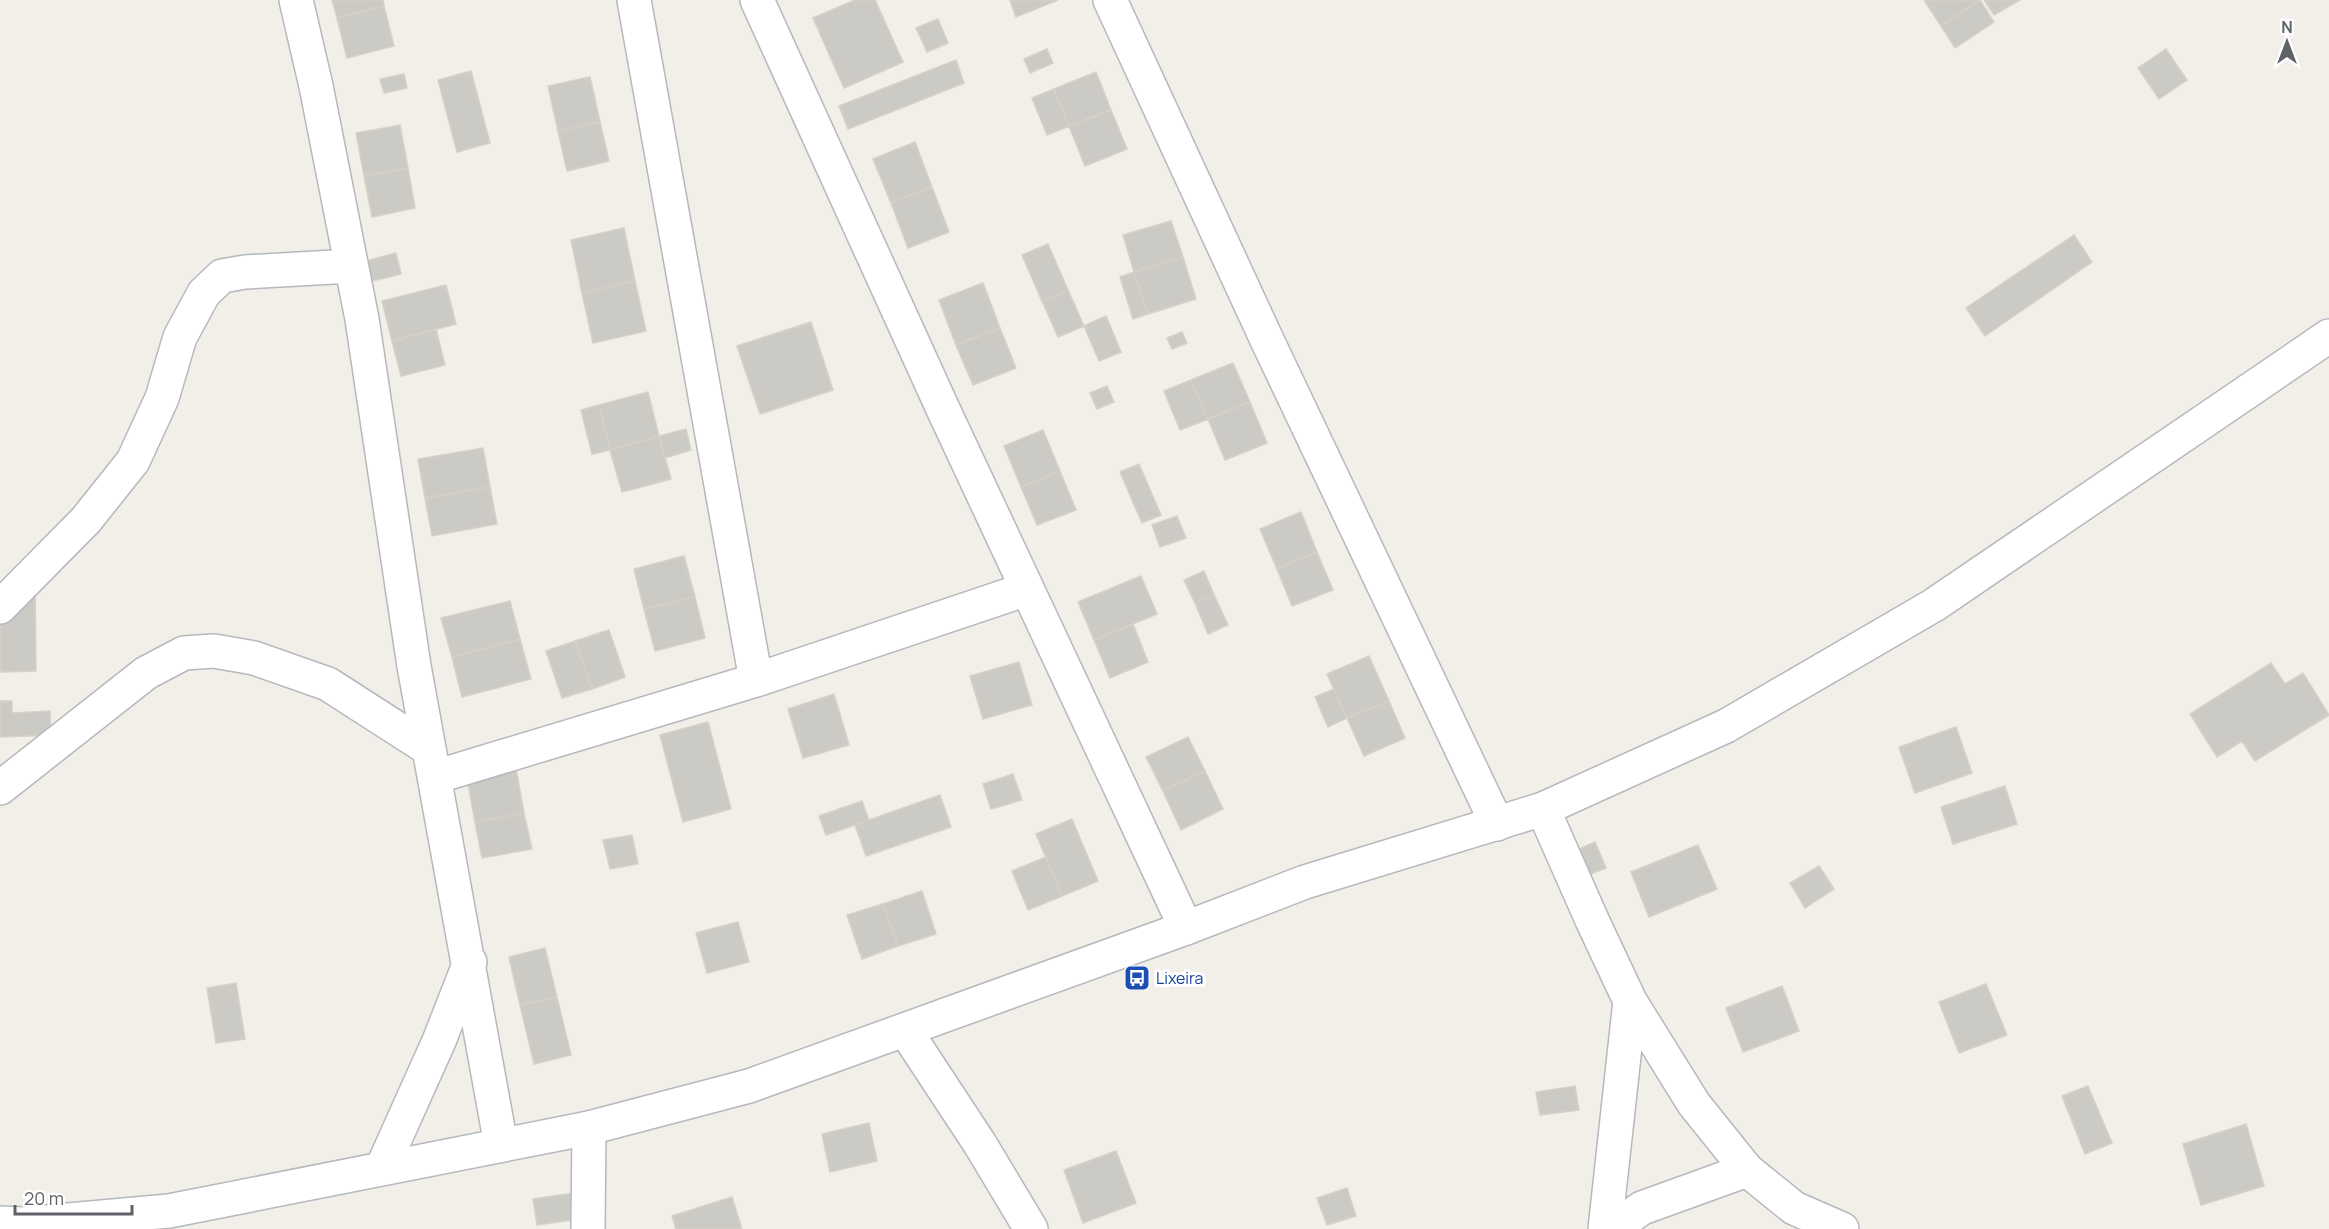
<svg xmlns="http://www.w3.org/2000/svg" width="2329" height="1229" font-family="Manrope,sans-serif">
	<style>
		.building { fill: #cccac5; stroke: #d6d1c6; stroke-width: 1.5 }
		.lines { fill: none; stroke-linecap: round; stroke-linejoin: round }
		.minor-casing { stroke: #b5b8bc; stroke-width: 36 }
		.tertiary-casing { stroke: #b5b8bc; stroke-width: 36 }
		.minor { stroke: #fff; stroke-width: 33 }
		.tertiary { stroke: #fff; stroke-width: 33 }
		.labels { text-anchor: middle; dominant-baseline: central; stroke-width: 6; stroke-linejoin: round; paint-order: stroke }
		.transit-label { font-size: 16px; fill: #164399; stroke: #fff; text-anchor: start }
	</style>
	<rect width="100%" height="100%" fill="#f1efe8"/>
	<path class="building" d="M332,0H383L384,6L337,18Z
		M855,0H875L903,62L844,88L813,18Z
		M1010,0H1058L1016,17Z
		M1924,0H1980L1941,26Z
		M1980,0L1994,22L1955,48L1941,26Z
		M1984,0H2020L1994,15Z
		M384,6L394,46L347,58L337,18Z
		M938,19L948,43L927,52L916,28Z
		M1047,49L1053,63L1030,73L1024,59Z
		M2166,49L2187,80L2159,99L2138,68Z
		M956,60L964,83L848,129L839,106Z
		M471,71L490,143L457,152L438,80Z
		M1096,72L1111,110L1069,126L1054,89Z
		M404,74L407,88L384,93L380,79Z
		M590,77L600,122L558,131L548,86Z
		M1054,89L1069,126L1047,135L1032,98Z
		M1111,110L1127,149L1085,166L1069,126Z
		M600,122L609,161L567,171L558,131Z
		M400,125L408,168L364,176L356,133Z
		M915,142L932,187L891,203L873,159Z
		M408,168L415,208L372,217L364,176Z
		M932,187L949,232L908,248L891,203Z
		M1171,221L1183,257L1134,272L1123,235Z
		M624,228L635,281L582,293L571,240Z
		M2074,235L2092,262L1985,336L1966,308Z
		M1048,244L1068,290L1042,301L1022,255Z
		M396,253L401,274L372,281L366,261Z
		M1183,257L1196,299L1148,314L1134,272Z
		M1134,272L1148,314L1133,319L1120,277Z
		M635,281L646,331L593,343L582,293Z
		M983,283L1000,328L956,345L939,300Z
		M446,285L456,324L392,341L382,301Z
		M1068,290L1084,326L1058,337L1042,301Z
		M1106,316L1121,352L1099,361L1084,326Z
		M811,322L833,390L760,414L737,346Z
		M1000,328L1016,368L973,385L956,345Z
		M436,329L445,365L401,376L392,341Z
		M1182,332L1187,343L1172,349L1167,338Z
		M1233,363L1250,402L1208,419L1191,380Z
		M1191,380L1208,419L1180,430L1164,391Z
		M1107,386L1114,402L1097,409L1090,393Z
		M648,392L659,436L610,450L599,405Z
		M1250,402L1267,443L1225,460L1208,419Z
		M599,405L610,450L592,454L581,410Z
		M686,429L691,450L665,458L659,436Z
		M1043,430L1060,471L1021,487L1004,446Z
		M659,436L671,479L622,492L610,450Z
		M483,448L490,487L425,498L418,459Z
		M1139,464L1161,515L1142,523L1120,472Z
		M1060,471L1076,510L1037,525L1021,487Z
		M490,487L497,524L432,536L425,498Z
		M1301,512L1317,552L1277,569L1260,529Z
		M1177,516L1186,538L1160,547L1152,525Z
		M1317,552L1333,590L1292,606L1277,569Z
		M684,556L695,597L644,609L634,569Z
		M1204,571L1214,595L1195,603L1184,580Z
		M1141,576L1157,614L1094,640L1078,602Z
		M35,586L36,671L0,672V587Z
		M1214,595L1228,625L1208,634L1195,603Z
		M695,597L705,638L655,651L644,609Z
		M510,601L520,639L452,657L441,618Z
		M1133,624L1148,662L1110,678L1094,640Z
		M609,630L625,677L592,689L575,641Z
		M520,639L531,679L462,697L452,657Z
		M575,641L592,689L562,698L546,651Z
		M1369,656L1389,701L1347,718L1327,674Z
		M1019,662L1032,705L983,719L970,676Z
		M2271,663L2285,684L2303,673L2329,715L2255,761L2242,741L2217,757L2190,714Z
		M1334,689L1347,718L1328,727L1315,697Z
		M834,694L849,745L803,758L788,709Z
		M0,701H12V713L50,711L51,735L0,737Z
		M1389,701L1405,738L1364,756L1347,718Z
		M708,722L731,809L683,822L660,735Z
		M1956,727L1972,773L1915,793L1899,747Z
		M1188,737L1205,771L1163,791L1146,757Z
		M516,769L524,813L475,822L467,778Z
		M1205,771L1223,809L1181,830L1163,791Z
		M1013,774L1022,800L991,809L983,784Z
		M2005,786L2017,824L1953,844L1941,807Z
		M940,795L951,827L866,856L855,825Z
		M862,801L869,820L826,835L819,816Z
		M524,813L532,849L482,858L475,822Z
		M1072,819L1098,881L1062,896L1036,834Z
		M632,835L638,864L610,869L603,840Z
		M1595,842L1606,868L1585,876L1575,851Z
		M1698,845L1717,889L1649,917L1631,872Z
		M1046,857L1062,896L1028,910L1012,871Z
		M1819,866L1834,889L1805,908L1790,883Z
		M922,891L936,934L898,946L883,904Z
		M883,904L898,946L862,959L847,915Z
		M738,922L749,962L707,973L696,933Z
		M545,948L557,997L520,1005L509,957Z
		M236,983L245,1039L216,1043L207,988Z
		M1986,984L2007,1035L1959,1053L1939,1002Z
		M1782,986L1799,1031L1743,1052L1726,1008Z
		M557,997L571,1055L534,1064L520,1005Z
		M1575,1086L1579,1110L1540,1115L1536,1092Z
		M2088,1086L2112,1143L2085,1154L2062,1096Z
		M869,1123L877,1161L830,1172L822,1134Z
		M2246,1124L2264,1186L2201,1205L2183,1144Z
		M1116,1151L1136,1203L1083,1223L1064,1170Z
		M1347,1188L1356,1216L1327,1225L1317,1198Z
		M581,1192L585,1218L537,1225L533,1199Z
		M732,1197L742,1229H676L672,1216Z"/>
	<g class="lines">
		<g class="minor-casing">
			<path id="minor" d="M296,0L316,86L362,319L414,666L501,1145
				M634,0L756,680
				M757,0L943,409L1186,928
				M1110,0L1267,340L1497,824
				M0,607L86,520L133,461L162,398L180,337L204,293L222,276L245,272L351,266
				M435,777L756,680L1027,589
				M0,788L146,673L184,653L214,651L254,658L328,684L429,749
				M1543,809L1592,920L1630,1001L1694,1104L1747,1170L1794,1208L1842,1229
				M905,1030L980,1144L1031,1229
				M382,1168L439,1041L470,962
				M588,1229L589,1128
				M1605,1229L1630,1001
				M1612,1229L1642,1208L1747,1170"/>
		</g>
		<g class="tertiary-casing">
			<path id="tertiary" d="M0,1223L24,1224L169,1211L589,1128L749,1086L1186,928L1305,882L1543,809L1726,726L1934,605L2329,336"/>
		</g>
		<use href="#minor" class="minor"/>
		<use href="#tertiary" class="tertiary"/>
	</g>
	<defs>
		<g id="bus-square" transform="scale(1.35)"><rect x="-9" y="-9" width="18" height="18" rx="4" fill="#1a4fb4" stroke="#fff"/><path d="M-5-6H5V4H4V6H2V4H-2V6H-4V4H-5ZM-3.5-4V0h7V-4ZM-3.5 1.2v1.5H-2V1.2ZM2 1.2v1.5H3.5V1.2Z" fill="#fff"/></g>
	</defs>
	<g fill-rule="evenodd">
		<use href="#bus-square" x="1137" y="978"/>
	</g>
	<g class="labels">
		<g class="transit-label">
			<text x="1156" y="978">Lixeira</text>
		</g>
	</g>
	<g transform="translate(2287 42)" stroke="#ffffff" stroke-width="4.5" paint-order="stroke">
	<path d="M0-4.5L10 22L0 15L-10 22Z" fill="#5f6368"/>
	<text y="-9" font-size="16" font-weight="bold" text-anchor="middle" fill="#5f6368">N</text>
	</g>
	<path d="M15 1205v9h117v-9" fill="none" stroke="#5f6368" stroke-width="3"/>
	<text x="24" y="1205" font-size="18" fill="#5f6368" stroke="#ffffff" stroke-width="4.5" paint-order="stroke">20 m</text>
</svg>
